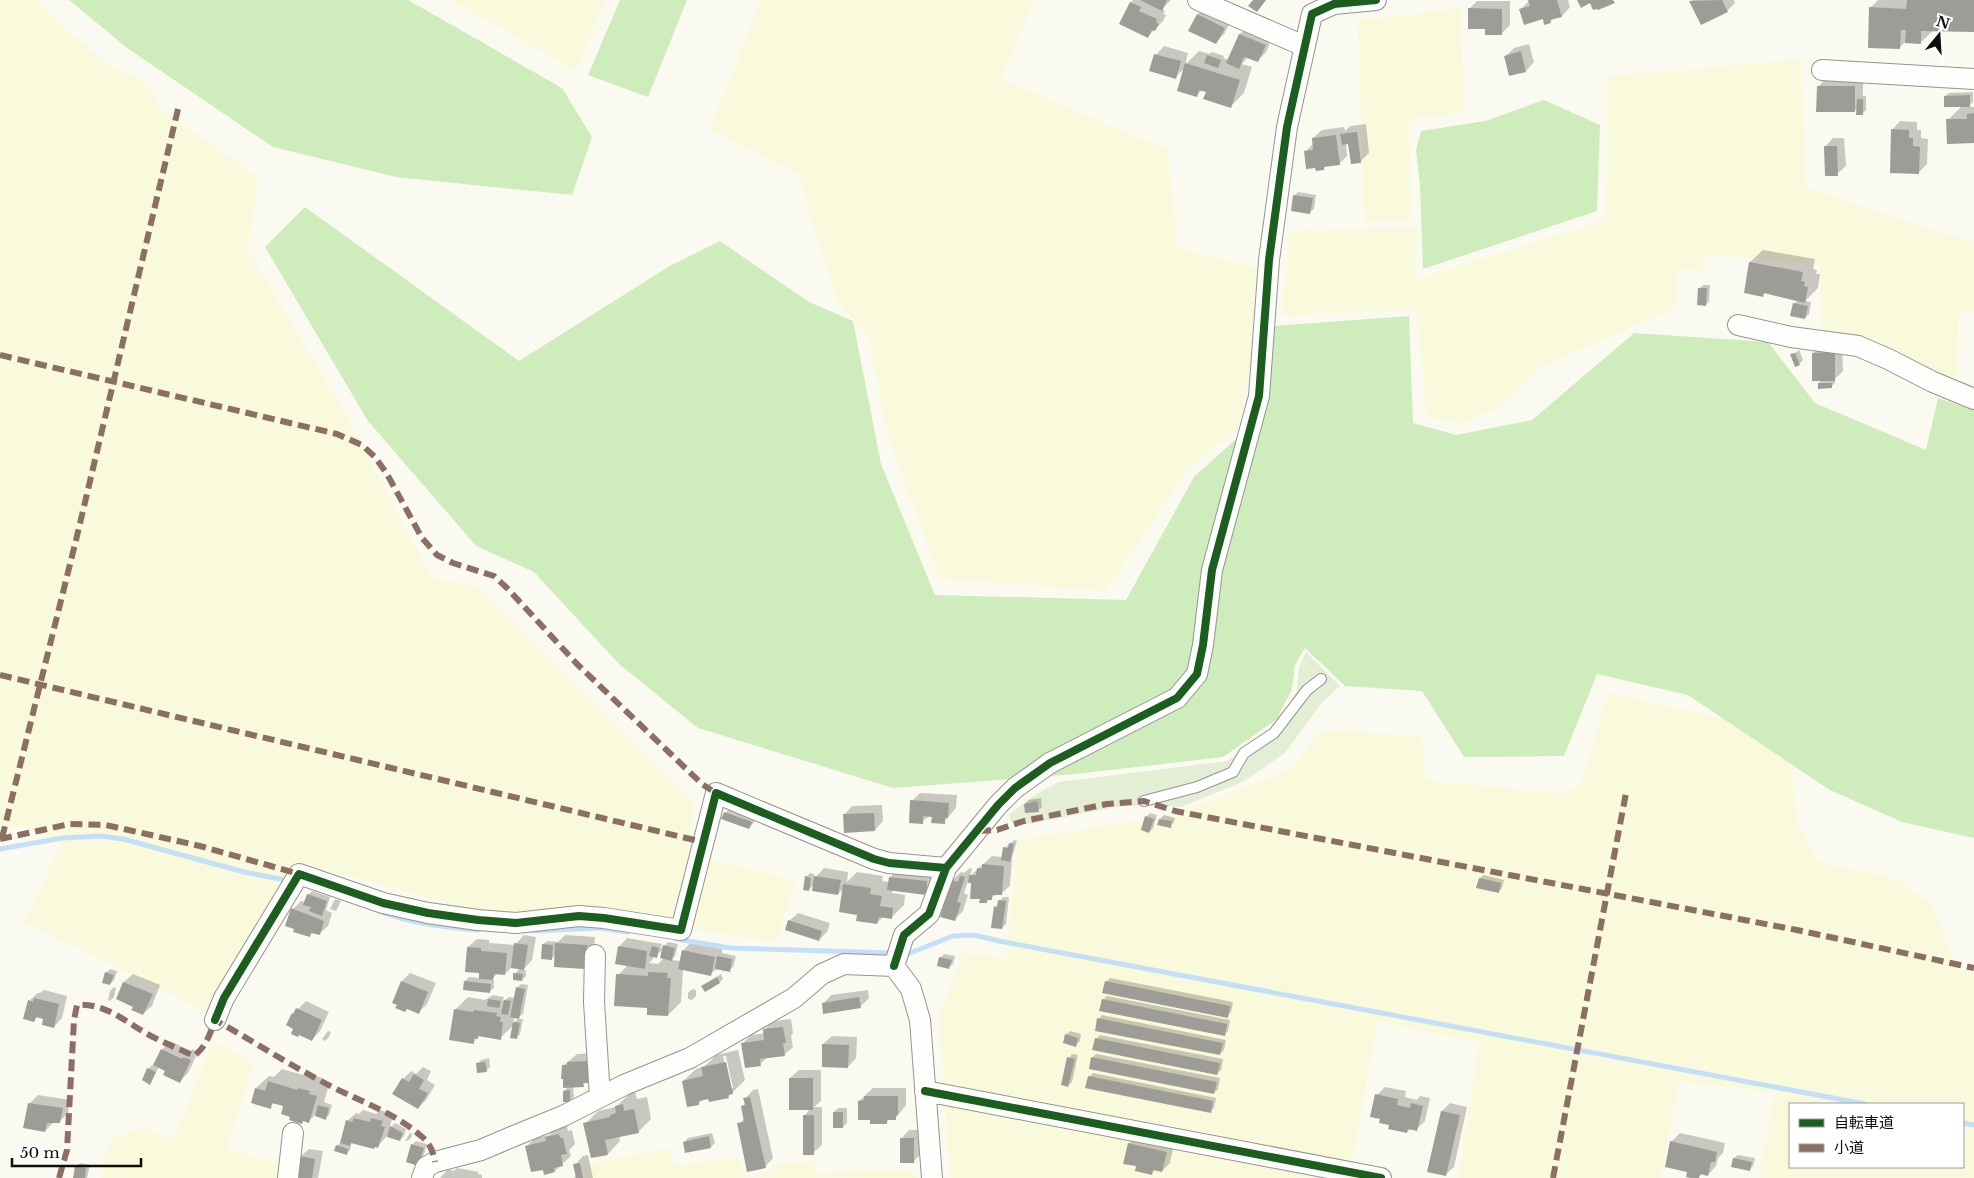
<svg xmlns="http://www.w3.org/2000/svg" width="1974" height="1178" font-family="'Libre Baskerville','Noto Sans JP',serif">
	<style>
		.farmland { fill: #f9f9dc; fill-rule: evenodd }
		.forest { fill: #cfecbc }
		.cemetery { fill: #e4eed4 }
		.shadow { fill: #0003; fill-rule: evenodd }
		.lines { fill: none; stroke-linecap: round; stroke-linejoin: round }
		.stream { stroke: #c4e0f9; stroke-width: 5 }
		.building { fill: #9e9c97 }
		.service-casing { stroke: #949490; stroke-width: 12 }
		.minor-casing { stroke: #949490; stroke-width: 22 }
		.service { stroke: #fefefd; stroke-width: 10 }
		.minor { stroke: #fefefd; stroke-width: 20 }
		.quiet { stroke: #8d6e63; stroke-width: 6; stroke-dasharray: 12 6; stroke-linecap: butt }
		.cycleway-casing { stroke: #fff; stroke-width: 11 }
		.cycleway { stroke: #1b5e20; stroke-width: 8 }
	</style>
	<rect width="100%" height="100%" fill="#fbfaf1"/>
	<path class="farmland" d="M0,0H37L103,62L142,80L164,111L258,177L248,250L345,413L431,577L478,588L693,802L688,853L796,881L776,942L578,912L478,911L301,863L272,897L208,1012L25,922L61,844L20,825L0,830Z
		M451,0H605L576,71Z
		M761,0H1034L1001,79L1168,150L1177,249L1257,267L1254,351L1238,429L1187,469L1106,591L940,578L888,436L868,335L837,300L798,174L710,130Z
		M1461,8L1464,113L1410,119L1411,220L1365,221L1357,21Z
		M1801,59L1806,187L1911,223L1974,242V312L1959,311L1957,379L1940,375L1821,331L1820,265L1706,254L1701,270H1677L1676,308L1545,365L1496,409L1462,423L1427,418L1416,310L1282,316L1289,230L1417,228L1415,280L1605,220L1608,77Z
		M1609,693L1787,733L1798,824L1819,862L1898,880L1932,904L1957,969L1974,973V1178H1759L1775,1094L1679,1081L1660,1178H1458L1479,1043L1377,1021L1350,1178H950L938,1016L964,954L1006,959L1018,840L1173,815L1291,769L1320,731L1421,735L1426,780L1563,794L1580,785ZM1790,1104H1963V1167H1790Z
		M214,1041L254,1061L227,1149L284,1165L281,1178H101L109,1140L142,1128L175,1139L199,1075Z
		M670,1148L674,1166L739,1157L747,1177L773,1171L771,1165L815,1161L817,1173L917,1171V1178H587L584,1165Z"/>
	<path class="forest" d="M69,0H408L562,88L592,137L572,195L396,177L273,147L127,48Z
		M620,0H687L648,97L588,75Z
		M1544,100L1600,125L1597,211L1423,269L1420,186L1416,150L1421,131L1485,121Z
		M305,207L519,361L668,267L720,241L809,302L853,321L881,464L935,595L1126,600L1194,477L1266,412L1274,326L1409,316L1413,423L1456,435L1532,420L1634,333L1768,342L1815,403L1926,450L1938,398L1974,410V838L1902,822L1830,790L1688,695L1597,674L1564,756L1464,757L1422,691L1345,686L1305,648L1295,665L1292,689L1277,719L1223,757L1076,774L893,788L698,728L619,664L534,572L476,546L368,421L265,247Z"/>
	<path class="cemetery" d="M1306,652L1340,686L1321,704L1285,753L1244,781L1181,807L1143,805L1116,807L1018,826L1010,820V814L1033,796L1059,782L1227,761L1282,720L1297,690L1299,667Z"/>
	<path class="shadow" d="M1133,0H1171L1162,9L1165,11L1163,14L1166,15L1163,21L1148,36L1131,3Z
		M1530,0H1568L1570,7L1562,16L1554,18L1550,22L1521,9Z
		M1692,0H1734L1735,3L1727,11L1701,23Z
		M1878,0H1974V30H1934L1920,43L1905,42L1900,47L1870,8Z
		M1477,1H1510V25L1502,33L1486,27L1469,9Z
		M1206,6L1232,19L1224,34L1216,43L1198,14Z
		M1248,26L1273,36L1266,52L1258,61L1248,57L1242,64L1252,67L1244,93L1231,106L1207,91L1202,90L1197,95L1185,68L1175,77L1156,55L1164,46L1188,53L1185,65L1199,51L1209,54L1212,52L1224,56L1223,58L1229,60L1240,34Z
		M1529,44L1534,62L1526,71L1506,56L1514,48Z
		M1826,78L1863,79V96H1866V110L1862,114L1858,108L1854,111L1818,87Z
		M1973,92V102L1968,107H1974V102V142L1948,120L1962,106L1945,96L1949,93Z
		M1900,121L1917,122V130H1921V138L1928,139L1927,164L1919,172L1892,130Z
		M1366,124L1369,153L1360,162L1350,143H1346L1347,156L1339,164L1327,165L1324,168L1306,151L1314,143L1313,138L1322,130L1344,127L1345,131L1350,126Z
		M1833,138H1844L1846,166L1837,174L1825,147Z
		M1298,192L1316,195L1314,209L1310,212L1294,196Z
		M1763,250L1815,259L1813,269L1817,270L1816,274H1820L1818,288L1805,301L1811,302L1809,314L1805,318L1794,304L1798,300L1766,292L1763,295L1750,262Z
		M1703,285H1710L1709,301L1706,305L1699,289Z
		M1842,344L1843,371L1835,379V383L1831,387L1819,383L1822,380L1813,353L1821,345Z
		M1799,350L1803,360L1799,364L1792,355Z
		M920,793L957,795L956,808L944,822L929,816L922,822L912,801Z
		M1041,798L1042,807L1038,810L1025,804L1029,800Z
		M882,805L883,821L875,830L844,815L852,806Z
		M729,808L755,818L753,824L749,828L723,818Z
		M1150,813L1157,815L1153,828L1149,832L1146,817Z
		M1164,815L1175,818L1174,822L1170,826L1160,819Z
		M1014,840L1017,841L1012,858L1010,886L1001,894H997L986,902L981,898L972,881H968L964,893L968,895L963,911L954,920L941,916L952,880L961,872L964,873L970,868L972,869L970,876L992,856L1002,857L1005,848Z
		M824,868L848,872L847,882L857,872L883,876L882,881L889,882L890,877L898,869L935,873L934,885L926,893L893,890L892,893L905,895L904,905L891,918L883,917L877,923L859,914L844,888L838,894L814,884L809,890L806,877L810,873L814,874V879Z
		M1484,875L1504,880L1502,888L1498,892L1480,878Z
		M312,891L330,897L326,910L332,913L328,926L319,934L313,932L309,936L293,909L301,901L305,902L308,895Z
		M1003,897H1009L1006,924L1002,928L996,907Z
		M335,899L341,901L336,911L330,909Z
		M798,913L830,923L827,932L819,940L789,921Z
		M524,935L536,937L532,960L523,970H526V976L522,980L515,974L520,968L512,967L505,974L498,973L491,980H494V988L490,991L464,989L465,981L469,977L480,978L481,972L468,947L477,939L489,940V943L515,945Z
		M565,935L595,937L593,959L556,954L552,958L543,944L547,941L558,942Z
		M627,938L662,944L661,949L668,942L678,944L675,956L671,960L681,961L683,951L691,942L722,949V953L736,956L733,967L729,971L717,968L710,975L683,969L681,1002L668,1015L648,1007L618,975L628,965L619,947ZM663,949L664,958L658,964L649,963L653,959V955L656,956Z
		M944,954L955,956L953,964L949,967L940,958Z
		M110,969L117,971L114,980L110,984L106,973Z
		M410,973L436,983L427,1004L419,1012L398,1004L402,981Z
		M133,974L160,985L152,1006L143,1014L134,1006L118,999L124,982Z
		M721,974L723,979L720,982L703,986Z
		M1110,978L1233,1002L1231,1012L1227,1016L1106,982Z
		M521,984L528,985L523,1014L519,1017L515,1016L513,1023L518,1019H523L520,1034L517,1037L514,1025L500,1038L480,1035L473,1043L455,1010L468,997L485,1000L493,995L504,997L503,1000H505L509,997L515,998L517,988Z
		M114,987L116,988L114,997L110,1001L108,1000L110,991Z
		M692,989L696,990V996L692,1000L688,999V993Z
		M44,990L67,996L62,1018L54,1027L44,1018L38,1016L34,1021L29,1001L38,993H40Z
		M868,990L869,998L860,1007L823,1004L831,995Z
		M1107,996L1230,1020L1228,1031L1224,1035L1103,1000Z
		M306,1001L329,1012L320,1031L312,1040L299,1034L295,1028L293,1014Z
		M1102,1015L1226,1040L1224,1050L1220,1054L1099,1019Z
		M791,1019L793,1033L791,1036L793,1047L784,1055L768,1057L760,1064L743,1043L751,1035L765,1033L764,1030L773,1021Z
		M328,1031L331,1032L329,1037L325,1041L322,1039Z
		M1070,1031L1081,1034L1080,1041L1076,1045L1066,1035Z
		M1100,1035L1223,1059L1221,1070L1217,1074L1096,1039Z
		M832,1036L857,1037L856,1058L848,1067L823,1044Z
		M170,1041L191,1051L192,1049L198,1052L188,1073L180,1081L167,1071L159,1067L150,1083L148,1069L152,1065L154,1066L162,1050Z
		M738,1050L745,1080L728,1097L704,1099L699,1103L683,1081L696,1069L704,1067L716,1055ZM723,1056H726L733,1088H730Z
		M597,1053L596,1073L583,1085L573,1086L574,1097L570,1101L564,1091L569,1086L563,1066L577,1054Z
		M1072,1054L1078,1055L1072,1082L1068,1086L1069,1058Z
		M1096,1054L1220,1078L1218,1089L1214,1093L1092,1058Z
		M489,1058L490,1067L486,1071L477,1064L481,1060Z
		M423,1067L431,1071L427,1080L435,1085L426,1100L418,1108L403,1079L411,1071L416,1074Z
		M282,1069L310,1077L312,1075L322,1078L321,1081L329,1084L324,1102L332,1105L329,1115L325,1118L315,1115L309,1121L291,1116L285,1106L275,1102L270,1107L252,1102L256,1088L269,1076L274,1077Z
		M799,1070H821V1101L814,1107H822V1145L813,1153L804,1116L810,1109L790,1078Z
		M1093,1073L1216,1098L1214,1108L1210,1112L1089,1077Z
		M1385,1087L1406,1091L1405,1097L1417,1100L1420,1096L1430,1098L1425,1121L1417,1129L1411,1128L1407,1132L1377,1095Z
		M873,1088H906V1105L895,1119H890L886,1123L871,1119L859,1101Z
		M758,1089L773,1158L765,1167L739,1124L745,1118L743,1106L746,1103L745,1099L753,1090Z
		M635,1092L637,1099L647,1097L651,1119L638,1132L619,1136L620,1141L608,1154L585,1124L598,1111L616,1107L629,1094Z
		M38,1095L70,1100L68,1113L59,1122H54L45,1131L29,1104Z
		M1450,1103L1467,1107L1454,1167L1445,1175L1442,1111Z
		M838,1108H847V1123L843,1127L834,1112Z
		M363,1110L376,1114L380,1110L390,1113L389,1117L392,1119L389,1129L395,1123L406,1129L404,1136L400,1140L387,1136L378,1146L353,1142L350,1145H351L350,1150L346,1154L337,1146L341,1142L347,1121L356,1113L359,1114Z
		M567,1126L568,1131L572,1130L575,1144L569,1150L571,1156L555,1171L545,1173L544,1168L527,1146L535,1138L549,1135L555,1129Z
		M909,1130H922V1153L914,1161L901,1139Z
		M410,1133L412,1134L411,1138L407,1141H405Z
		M712,1133L715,1143L711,1147L684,1142L688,1138Z
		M1680,1133L1725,1143L1723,1153L1718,1158L1716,1166L1708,1175L1703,1174L1697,1178L1689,1171L1671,1142Z
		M1138,1135L1174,1144L1170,1163L1162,1171L1155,1170L1151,1174L1138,1165L1129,1143Z
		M416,1141L427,1144L422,1161L418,1165L412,1145Z
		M309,1149L323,1151L318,1178H297L300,1157Z
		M588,1155L593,1178H574L577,1175L575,1165L583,1156Z
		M1738,1155L1755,1158L1753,1166L1749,1170L1734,1158Z
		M80,1163L90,1165L87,1178H74L76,1167Z
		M457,1168L479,1172L478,1174L482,1175V1178H440L448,1169L454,1171Z"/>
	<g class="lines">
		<path class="stream" d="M0,849L62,838L100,836L123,839L244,872L290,881
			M381,912C412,924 446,927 478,930
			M532,931L600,928L628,932
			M676,939L730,948L894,953
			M903,953H910L953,936L974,935L999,941L1865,1104
			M1963,1123L1974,1125"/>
	</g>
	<path class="building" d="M1140,0H1167L1162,11Z
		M1253,0H1266L1257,12L1248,6Z
		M1528,0H1557L1562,17L1550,20L1551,23L1544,25L1543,19L1524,25L1519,9L1530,6Z
		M1577,0H1613L1615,3L1598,10L1597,9L1593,10L1590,3L1581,8Z
		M1722,0L1728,12L1701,25L1689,1Z
		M1907,0H1974V32L1921,31V44L1905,43L1906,30H1901L1900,49L1868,48L1869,7L1906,9Z
		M1130,2L1141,7L1139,11L1157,19L1156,22L1159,24L1155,31L1152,30L1148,38L1119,24Z
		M1468,8L1502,9V35H1485V29H1468Z
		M1197,14L1225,28L1216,44L1188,31Z
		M1239,34L1266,45L1258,62L1244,57L1239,69L1226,63Z
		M1521,51L1526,72L1509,76L1504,56Z
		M1154,54L1181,61L1176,79L1149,71Z
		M1207,55L1221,60L1218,68L1204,63Z
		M1185,63L1240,80L1231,108L1203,99L1206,92L1199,90L1197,97L1177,91Z
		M1817,86H1855V112H1816Z
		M1970,95V107H1944V96Z
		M1857,99H1863V115H1856Z
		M1974,113V143L1947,144L1946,119H1967V114Z
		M1891,129L1909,130V138H1913V146L1920,147L1919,174L1890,173Z
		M1357,132L1361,163L1351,164L1348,144L1342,145L1340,134Z
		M1336,135L1340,165L1324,167V170L1316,171L1315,168L1306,169L1304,151L1313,150L1312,138Z
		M1824,146H1837L1838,176H1825Z
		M1293,195L1313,198L1310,214L1291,211Z
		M1749,262L1803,272L1801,281L1805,282L1804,286L1808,287L1805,303L1764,293L1763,297L1744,293Z
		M1698,288H1707L1706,306L1697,305Z
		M1793,303L1808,306L1805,319L1790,316Z
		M1835,352V381H1812V353Z
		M1795,353L1800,365L1795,367L1790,354Z
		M1818,383H1832V388L1818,389Z
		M910,800L949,803L948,818H945V824L931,823L932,817L923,816V824L909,823Z
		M1037,801L1039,812L1025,813L1024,804Z
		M724,812L752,822L749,829L721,819Z
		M874,813L875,831L844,833L843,814Z
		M1145,816L1154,819L1149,833L1141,830Z
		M1159,819L1172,821L1171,828L1157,825Z
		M1009,843L1014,844L1010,862L1001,860L1003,847L1008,848Z
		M982,864L1004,866L1002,895H992V900H987V903H979L980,899H970L971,883H968L969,875H976L977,868L982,869Z
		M805,876L811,878L809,891L803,890Z
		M814,876L841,880L838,895L812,891Z
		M960,876L965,877L957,902L961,903L955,921L940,917L951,880L958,882Z
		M889,877L927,881L926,895L887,890Z
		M1479,878L1501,883L1499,893L1476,888Z
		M843,884L871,888L870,894L882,896L880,906L893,908L892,919L879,917L877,924L856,921L857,915L839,912Z
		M307,894L327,901L322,916L309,911L311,907L303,905Z
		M998,900L1006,901L1002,929L991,928L994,906L997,907Z
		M291,908L324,921L320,935L311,933L310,937L293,932L294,929L285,926Z
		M788,920L822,931L819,941L785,930Z
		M514,943L528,945L524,970L511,968Z
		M555,943L587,945L585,969L554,967Z
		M542,944L553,945L552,960L541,959Z
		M663,945L675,948L672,961L660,958Z
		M618,946L647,951L645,969L615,964Z
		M652,946L659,948L657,958L649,956Z
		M467,947L481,948V951L507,953L505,975L494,974L493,980L479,979V973L465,972Z
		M682,950L715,957L711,976L678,969Z
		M717,956L732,959L730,972L715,969Z
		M939,957L952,960L949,969L937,966Z
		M105,972L114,975L110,985L102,983Z
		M648,972L668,973L667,978H671L668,1016L647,1015V1008L614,1006L616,974L648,976Z
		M513,973L523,974L522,981L513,980Z
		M717,977L720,983L705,992L701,986Z
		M401,981L428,992L419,1014L407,1009L405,1012L395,1008L397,1005L392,1003Z
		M464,981L491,984L490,993L463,990Z
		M1105,981L1230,1006L1228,1018L1102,993Z
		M123,982L153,994L143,1015L131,1010L133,1007L116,999Z
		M516,987L525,989L519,1019L510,1017Z
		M859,997L861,1008L823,1014L822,1003Z
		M34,998L59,1004L54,1028L42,1025L43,1019L36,1017L34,1022L23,1019L28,1000L33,1002Z
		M488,999L501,1001L499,1008L487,1006Z
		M1102,999L1227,1024L1225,1036L1099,1011Z
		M504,1000L511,1001L508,1015L501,1014Z
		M296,1008L322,1020L312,1041L299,1035L298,1037L291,1034L293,1029L286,1025L292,1013L293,1014Z
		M454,1009L473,1012L474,1010L497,1013L496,1016L501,1017L500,1022H503L501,1040L478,1036V1039L474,1038V1044L449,1040Z
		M1097,1018L1223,1043L1220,1055L1095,1031Z
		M513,1022L520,1023L517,1039L510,1038Z
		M783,1027L786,1043H783L785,1056L760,1059L761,1066L745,1068L741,1043L764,1040L763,1029Z
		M1065,1034L1078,1038L1076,1047L1063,1043Z
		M1095,1038L1220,1063L1217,1075L1092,1050Z
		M822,1044L849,1045L848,1068L822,1067Z
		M161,1049L182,1059L183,1057L191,1060L180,1083L163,1075L165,1071L153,1065Z
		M1067,1057L1075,1059L1068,1087L1061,1085Z
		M1091,1057L1217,1082L1214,1094L1089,1069Z
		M589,1061L590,1075H588V1083H583L584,1087L563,1088V1079H561L562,1065H567V1062Z
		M485,1062L487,1072L477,1073L476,1063Z
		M726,1062L733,1094L728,1095L729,1098L709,1102L708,1099L699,1101V1105L687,1107L682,1081L703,1076L701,1067Z
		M147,1068L156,1072L150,1085L142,1080Z
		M414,1074L424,1080L419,1089L428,1093L418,1109L392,1094L402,1078L409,1082Z
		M1088,1076L1213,1101L1211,1113L1085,1088Z
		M789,1078H813V1110H789Z
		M268,1081L297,1090L298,1088L310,1091L309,1094L317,1096L309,1123L303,1121L302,1124L289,1120L290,1117L281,1114L283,1106L272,1103L271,1109L251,1103L255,1088L265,1091Z
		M570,1090V1102H563V1091Z
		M1375,1094L1398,1099L1397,1105L1410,1108L1411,1103L1423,1106L1417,1131L1408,1129L1407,1133L1388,1129L1389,1125L1379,1123L1380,1119L1370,1117Z
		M864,1096H898V1115H896V1120H887V1124H870V1120H858V1101L864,1100Z
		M750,1097L766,1168L747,1172L737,1123L744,1122L741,1106L745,1105L743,1098Z
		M28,1103L63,1108L60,1123H47L45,1132L23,1128Z
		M623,1104L624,1111L634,1109L639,1133L605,1140L608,1155L591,1158L583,1123L610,1117V1115L616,1113L615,1106Z
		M318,1105L329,1108L326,1120L315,1116Z
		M1441,1111L1460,1115L1446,1176L1427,1172Z
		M833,1112H843V1128H833Z
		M803,1115H814V1155H803Z
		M354,1118L370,1122L371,1118L383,1121L381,1126L385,1127L378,1148L375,1147L374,1149L351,1143L350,1146L340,1143L346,1120L352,1122Z
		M390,1126L403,1133L400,1141L387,1137Z
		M559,1134L560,1138H563L567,1154L561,1155L563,1166L554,1168L555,1172L544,1175L543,1170L531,1172L525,1146L546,1141L545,1137Z
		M709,1136L711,1148L685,1153L683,1142Z
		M900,1138H914V1163H900Z
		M1670,1141L1717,1152L1715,1162H1711L1708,1176L1700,1174L1699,1178H1691L1686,1177L1687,1172L1665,1167Z
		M1128,1143L1167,1152L1162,1172L1153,1170L1152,1175L1135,1171L1136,1166L1123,1164Z
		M411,1144L424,1148L418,1166L406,1162Z
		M336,1145L348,1149L347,1155L334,1151Z
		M299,1156L315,1159L312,1178H295Z
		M1733,1158L1752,1162L1750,1171L1731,1167Z
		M580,1163L583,1178H576L573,1164Z
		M75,1166L86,1168L85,1178H73Z"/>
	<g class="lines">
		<g class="service-casing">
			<path id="service" d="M1144,801L1197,787L1233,772L1244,753L1274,733L1307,690L1321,679"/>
		</g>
		<g class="minor-casing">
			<path id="minor" d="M1198,0L1304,46
				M1822,70L1974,79
				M1738,325L1791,337L1858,346L1888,359L1933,382L1974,399
				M595,955L594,1002L600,1097
				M894,966L904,935L929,914L946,868L998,805L1015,788L1050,763L1177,698L1197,674L1203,645L1212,570L1259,396L1269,260L1287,127L1312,14L1334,4L1376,0
				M894,966L911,989L920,1020L932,1178
				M215,1020L224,998L299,874L383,903L428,913L478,920L516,923L579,916L604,918L681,930L716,793L874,859L889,863L946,868
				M925,1091L1381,1178
				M288,1178L293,1133
				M422,1178L426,1167L435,1162L481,1150L514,1136L563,1116L624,1085L690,1058L794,998L822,974L844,964L894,966"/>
		</g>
		<use href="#service" class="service"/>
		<use href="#minor" class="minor"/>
		<path class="quiet" d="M0,355L337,434L362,445L375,457L387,474L422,538L437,555L453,563L494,576L507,588L577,664L702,784L716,793
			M0,675L703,842
			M979,831L997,830L1024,821L1107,804L1144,801L1175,811L1797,930L1974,968
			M2,838L77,536L178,109
			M0,839L70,824L106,825L200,846L299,874
			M59,1178L67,1150L74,1020L77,1005C107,1003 125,1022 151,1036C165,1043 179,1049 194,1056C206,1047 210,1034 215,1020C251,1040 285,1062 321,1081C353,1099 393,1111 421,1136C430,1143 433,1151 435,1162
			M1553,1178L1626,793"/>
		<g class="cycleway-casing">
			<path id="cycleway" d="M894,966L904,935L929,914L946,868L998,805L1015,788L1050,763L1177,698L1197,674L1203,645L1212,570L1259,396L1269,260L1287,127L1312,14L1334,4L1376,0
				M215,1020L224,998L299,874L383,903L428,913L478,920L516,923L579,916L604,918L681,930L716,793L874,859L889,863L946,868
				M925,1091L1381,1178"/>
		</g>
		<use href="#cycleway" class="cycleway"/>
	</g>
	<rect x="1789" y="1103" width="175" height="65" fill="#ffffff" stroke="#9e9e9e"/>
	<rect x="1799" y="1119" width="25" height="8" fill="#1b5e20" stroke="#9e9e9e"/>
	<text x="1834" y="1128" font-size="15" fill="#0d0d0d">自転車道</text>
	<rect x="1799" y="1144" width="25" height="8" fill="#8d6e63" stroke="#9e9e9e"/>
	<text x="1834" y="1153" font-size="15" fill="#0d0d0d">小道</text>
	<g transform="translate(1939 35) rotate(18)" stroke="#ffffff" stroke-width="4" paint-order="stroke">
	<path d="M0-4L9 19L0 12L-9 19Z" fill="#0d0d0d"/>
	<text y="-8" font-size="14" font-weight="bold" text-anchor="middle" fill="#0d0d0d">N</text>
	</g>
	<path d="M12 1158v8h129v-8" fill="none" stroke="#0d0d0d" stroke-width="2.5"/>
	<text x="20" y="1158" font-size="15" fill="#0d0d0d" stroke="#ffffff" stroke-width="4" paint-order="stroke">50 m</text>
</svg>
